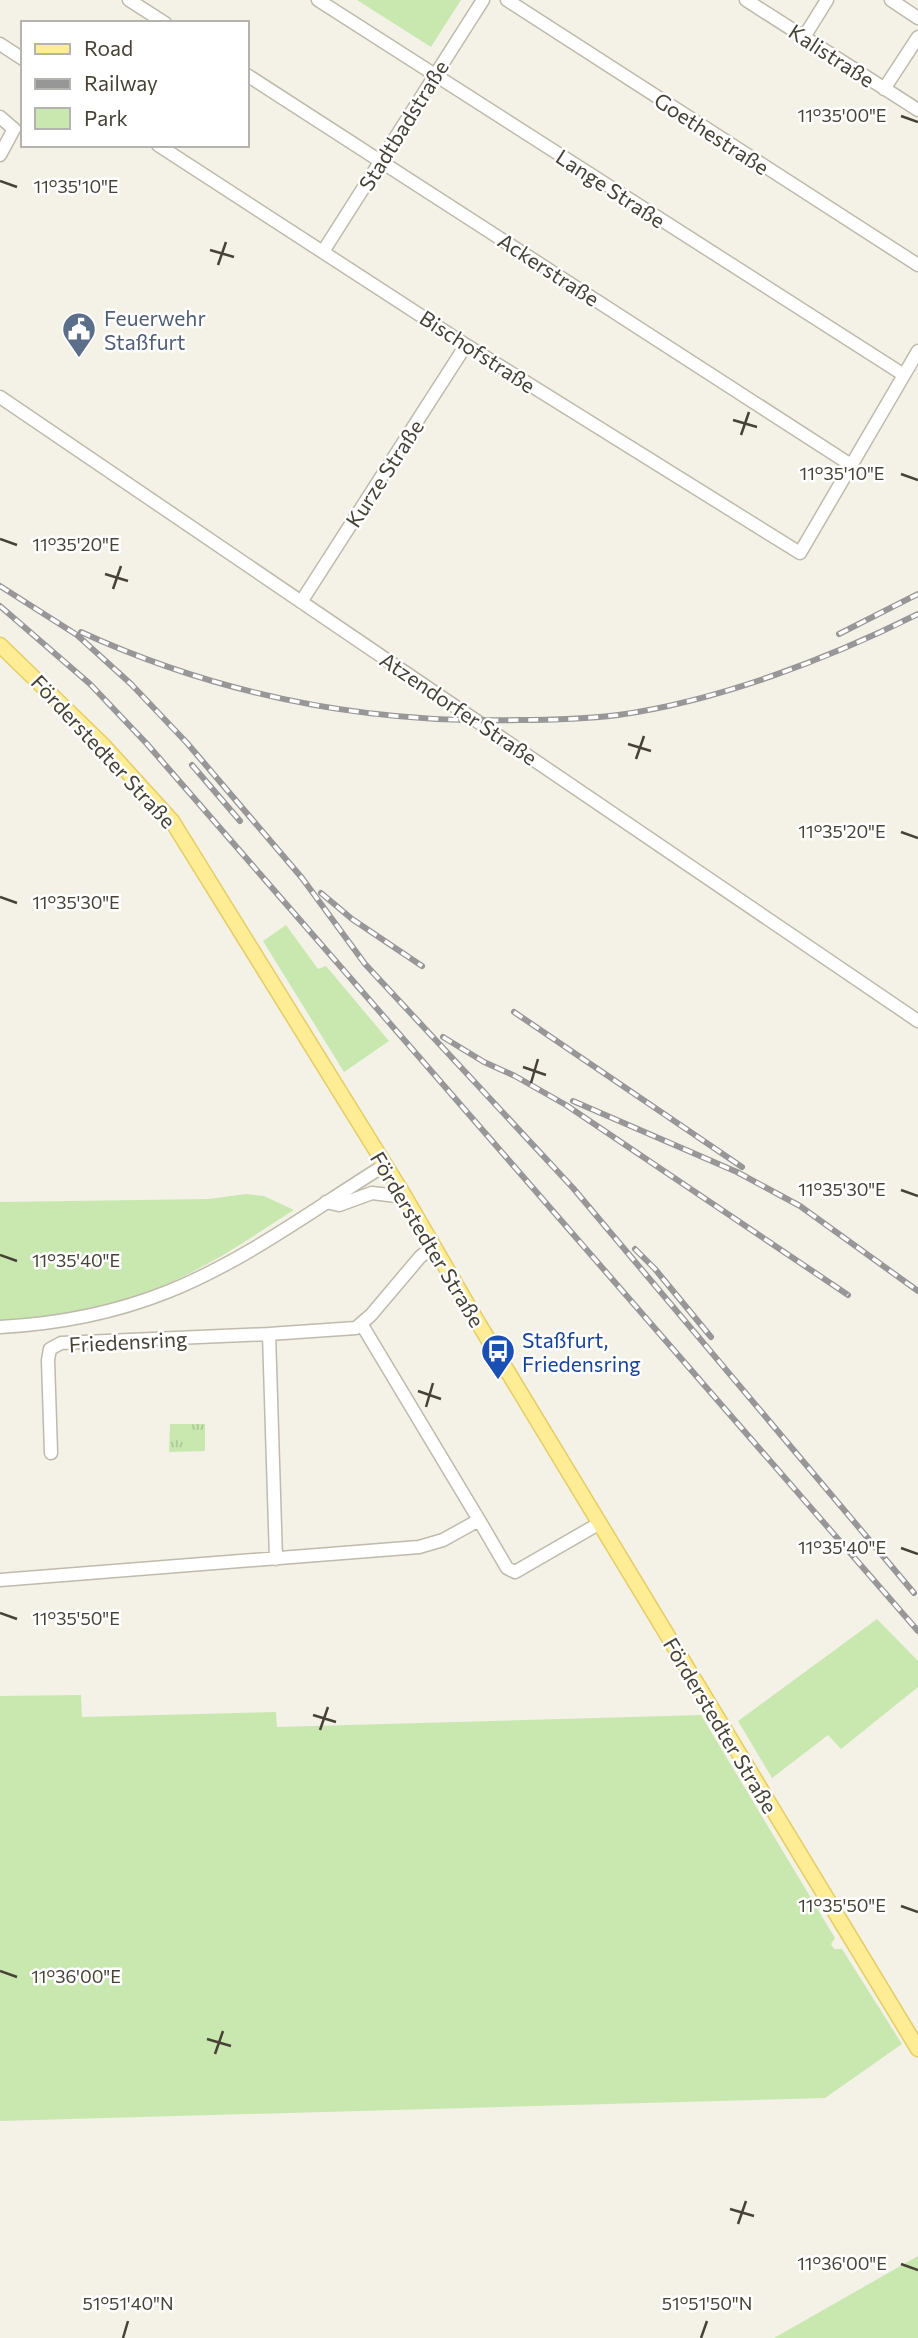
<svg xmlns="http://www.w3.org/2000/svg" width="918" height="2338" font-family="Commissioner,sans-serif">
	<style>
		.green { fill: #c8e8b0 }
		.park { fill: url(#park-tufts) }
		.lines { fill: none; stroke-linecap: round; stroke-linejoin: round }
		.minor-casing { stroke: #bfbaaa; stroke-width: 15 }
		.major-casing { stroke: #e5cd64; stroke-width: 17 }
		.minor { stroke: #fff; stroke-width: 12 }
		.major { stroke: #ffed95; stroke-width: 14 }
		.rail-casing { stroke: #979797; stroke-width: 6 }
		.rail { stroke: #fff; stroke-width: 3.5; stroke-dasharray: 10; stroke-linecap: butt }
		.ticks { fill: none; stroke: #474236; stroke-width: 2.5 }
		.labels { text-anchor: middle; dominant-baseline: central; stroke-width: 5; stroke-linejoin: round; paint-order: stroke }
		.street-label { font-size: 21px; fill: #474236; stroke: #fff }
		.service-label { font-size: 21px; fill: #4e5e75; stroke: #fff; text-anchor: start }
		.transit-label { font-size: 21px; fill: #164399; stroke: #fff; text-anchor: start }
		.ticks-label { font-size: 18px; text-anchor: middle; fill: #474236; stroke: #fff; stroke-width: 5; stroke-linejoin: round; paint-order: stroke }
	</style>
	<defs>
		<pattern id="park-tufts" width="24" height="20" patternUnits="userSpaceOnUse" patternTransform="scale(1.75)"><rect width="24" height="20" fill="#c8e8b0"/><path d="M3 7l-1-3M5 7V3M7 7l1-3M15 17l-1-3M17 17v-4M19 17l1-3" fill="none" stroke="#adc898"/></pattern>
	</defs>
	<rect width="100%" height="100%" fill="#f4f1e7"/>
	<path class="green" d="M357,0H461L431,47Z
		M286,925L318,969L326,966L389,1041L344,1072L263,941Z
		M246,1194L264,1196L294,1210C265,1228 237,1248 207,1264C146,1299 70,1319 0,1320V1202L209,1199Z
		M877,1619L918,1661V1687L841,1749L828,1735L772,1778L738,1721Z
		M81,1695L82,1717L276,1712L277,1727L701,1715L835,1938L831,1944L834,1949H842L902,2044L825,2098L0,2121V1696Z
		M918,2256V2338H774Z"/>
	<path class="park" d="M170,1424H205V1451L169,1452Z"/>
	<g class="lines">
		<g class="minor-casing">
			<path id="minor" d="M129,0L165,23
				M318,0L904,375
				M507,0L918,265
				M746,0L918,110
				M891,0L918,18
				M804,37L827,0
				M0,44L23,59
				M247,75L851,465
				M884,89L918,37
				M0,117L14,129L0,155
				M158,145L466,345L800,553L918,351
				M324,250L483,0
				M0,397L918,1021
				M301,602L466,345
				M326,1202L339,1205L372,1193L405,1197
				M362,1325L479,1520
				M0,1327C57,1324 114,1313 167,1292C245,1261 314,1209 385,1165
				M269,1334L356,1328L371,1315L420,1257L434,1246
				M51,1453L48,1360L50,1349L61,1343L269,1334L276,1559
				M0,1580L419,1547L443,1540L479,1520L507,1568L515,1572L600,1523"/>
		</g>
		<g class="major-casing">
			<path id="major" d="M0,645L103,745L172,821L405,1197L477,1321L918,2049"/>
		</g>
		<use href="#minor" class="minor"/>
		<use href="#major" class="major"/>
		<g class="rail-casing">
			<path id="rail" d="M0,586L77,635L131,684L187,743L302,878L365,964L573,1188L914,1593
				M0,606L90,684L147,744L918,1631
				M81,632C219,695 366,724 518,720C551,720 585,719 618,715C718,701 828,659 918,614
				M839,634L918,594
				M192,765L240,821
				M321,893L352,919L422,966
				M514,1012L742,1167
				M443,1037L484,1062L515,1076L566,1105L848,1295
				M573,1101L737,1172L800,1206L918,1291
				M635,1249L655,1269L711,1337"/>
		</g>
		<use href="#rail" class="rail"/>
	</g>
	<path class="ticks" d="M901,116L918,122M0,181L17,187M210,250L234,257M218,265L226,242M733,420L757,427M741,435L749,412M901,474L918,480M0,539L17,545M105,574L128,581M113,589L121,566M628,744L651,751M636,759L644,736M901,832L918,838M0,897L17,903M523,1067L546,1075M531,1083L538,1059M901,1190L918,1196M0,1255L17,1261M418,1391L441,1399M426,1407L433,1383M901,1548L918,1554M0,1613L17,1619M313,1715L336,1722M320,1730L328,1707M901,1906L918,1912M0,1971L17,1977M207,2039L231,2046M215,2054L223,2031M730,2209L754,2216M738,2224L746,2201M901,2264L918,2270M123,2338L128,2321M701,2338L707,2321"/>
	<defs>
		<g id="civic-pin" transform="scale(1.75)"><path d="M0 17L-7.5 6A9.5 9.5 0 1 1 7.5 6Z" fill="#5c6f8a" stroke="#fff"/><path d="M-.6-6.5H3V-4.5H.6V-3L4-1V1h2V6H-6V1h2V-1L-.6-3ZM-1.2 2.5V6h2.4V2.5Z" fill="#fff"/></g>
		<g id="bus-pin" transform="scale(1.75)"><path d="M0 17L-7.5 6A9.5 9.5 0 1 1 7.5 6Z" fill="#1a4fb4" stroke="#fff"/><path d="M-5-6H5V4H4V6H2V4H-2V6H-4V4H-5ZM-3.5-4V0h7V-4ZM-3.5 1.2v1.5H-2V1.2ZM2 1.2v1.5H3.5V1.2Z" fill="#fff"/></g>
	</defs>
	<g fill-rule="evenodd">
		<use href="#civic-pin" x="79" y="329"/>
		<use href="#bus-pin" x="498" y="1351"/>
	</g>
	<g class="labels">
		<g class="street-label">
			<text transform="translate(832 55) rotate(33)">Kalistraße</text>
			<text transform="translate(403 125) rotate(-58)">Stadtbadstraße</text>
			<text transform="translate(712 133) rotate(33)">Goethestraße</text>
			<text transform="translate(611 188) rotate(33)">Lange Straße</text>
			<text transform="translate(549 269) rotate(33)">Ackerstraße</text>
			<text transform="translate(478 351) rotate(33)">Bischofstraße</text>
			<text transform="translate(384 473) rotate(-57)">Kurze Straße</text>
			<text transform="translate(459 708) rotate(34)">Atzendorfer Straße</text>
			<text transform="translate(104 751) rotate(47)">Förderstedter Straße</text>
			<text transform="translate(428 1239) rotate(59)">Förderstedter Straße</text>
			<text transform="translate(128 1341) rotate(-3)">Friedensring</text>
			<text transform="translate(721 1725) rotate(59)">Förderstedter Straße</text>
		</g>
		<g class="service-label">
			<text x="104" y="317">Feuerwehr<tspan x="104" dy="24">Staßfurt</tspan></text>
		</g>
		<g class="transit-label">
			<text x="522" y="1339">Staßfurt,<tspan x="522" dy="24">Friedensring</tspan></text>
		</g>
	</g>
	<g class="ticks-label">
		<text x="842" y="122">11°35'00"E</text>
		<text x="76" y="193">11°35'10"E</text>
		<text x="842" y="480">11°35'10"E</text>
		<text x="76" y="551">11°35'20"E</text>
		<text x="842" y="838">11°35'20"E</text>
		<text x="76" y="909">11°35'30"E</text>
		<text x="842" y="1196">11°35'30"E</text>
		<text x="76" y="1267">11°35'40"E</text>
		<text x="842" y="1554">11°35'40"E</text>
		<text x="76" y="1625">11°35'50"E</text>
		<text x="842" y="1912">11°35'50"E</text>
		<text x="76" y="1983">11°36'00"E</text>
		<text x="842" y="2270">11°36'00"E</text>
		<text x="128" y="2310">51°51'40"N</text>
		<text x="707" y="2310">51°51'50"N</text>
	</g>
	<rect x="21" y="21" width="228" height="126" fill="#ffffff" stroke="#b5b3af" stroke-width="2"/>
	<rect x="35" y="44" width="35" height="10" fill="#ffed95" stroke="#b5b3af" stroke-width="2"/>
	<text x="84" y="56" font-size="21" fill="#474236">Road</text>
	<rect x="35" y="79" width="35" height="10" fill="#979797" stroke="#b5b3af" stroke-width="2"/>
	<text x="84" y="91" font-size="21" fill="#474236">Railway</text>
	<rect x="35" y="108" width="35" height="21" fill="#c8e8b0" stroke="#b5b3af" stroke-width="2"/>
	<text x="84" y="126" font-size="21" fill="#474236">Park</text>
</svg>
